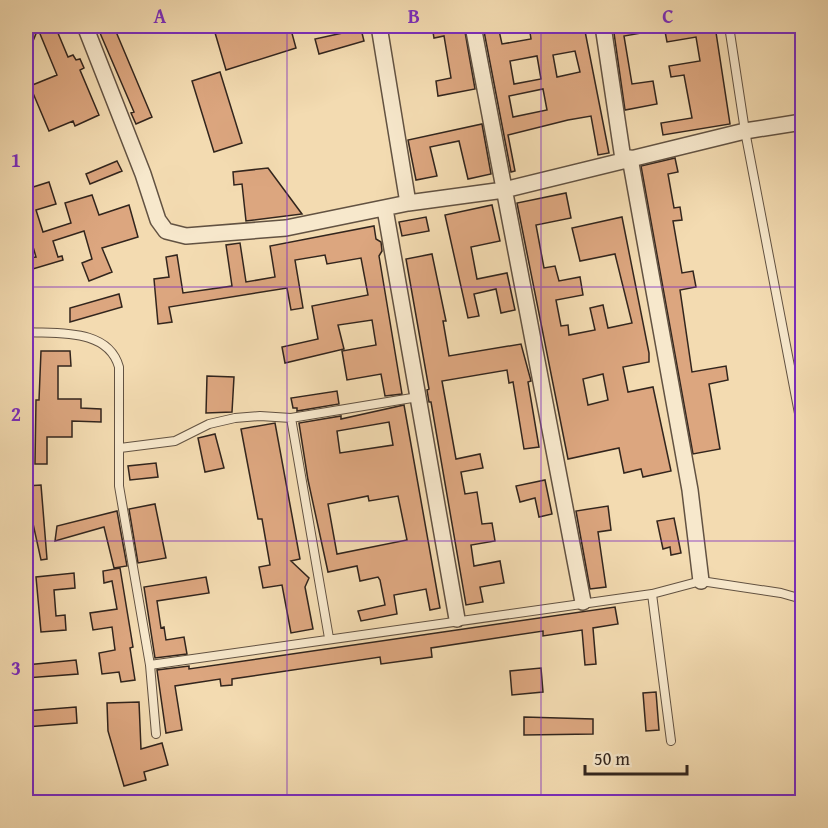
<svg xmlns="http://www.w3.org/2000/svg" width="828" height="828" font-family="'Gentium Book Plus',serif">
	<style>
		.building { fill: #dca67f; stroke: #32251d; stroke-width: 1.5; fill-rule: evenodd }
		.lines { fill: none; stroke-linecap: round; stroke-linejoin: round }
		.service-casing { stroke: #625242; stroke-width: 10 }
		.minor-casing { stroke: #625242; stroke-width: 18 }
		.service { stroke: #f7e8cc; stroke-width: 8 }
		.minor { stroke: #f7e8cc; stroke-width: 15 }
		.grid { fill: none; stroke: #7b2cbf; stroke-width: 1.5; stroke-opacity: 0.55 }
		.neatline { fill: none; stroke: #7b2cbf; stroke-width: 2 }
		.grid-label { font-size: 20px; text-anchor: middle; font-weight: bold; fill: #7b2cbf }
	</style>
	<rect width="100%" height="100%" fill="#f3dbb1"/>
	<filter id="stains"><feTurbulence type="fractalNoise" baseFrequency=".00333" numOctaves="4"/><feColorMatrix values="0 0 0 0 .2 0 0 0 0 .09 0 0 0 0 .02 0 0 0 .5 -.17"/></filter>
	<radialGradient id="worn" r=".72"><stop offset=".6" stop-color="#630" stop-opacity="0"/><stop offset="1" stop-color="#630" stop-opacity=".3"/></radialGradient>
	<path class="building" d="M26,26H55L68,57L73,55L76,60L80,59L84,68L80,70L99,115L75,126L73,121L49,131L30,86L57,75L38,29L26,58Z
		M213,26H290L296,48L226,70Z
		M432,26H464L475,89L438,96L436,81L451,78L444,36L434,38Z
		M483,26H498L502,44L531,39L529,26H584L609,153L598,155L591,116L568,120L508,135L515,171L511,172ZM575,51L580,72L557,77L553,55ZM537,56L541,79L514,84L510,61ZM543,89L547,110L513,117L509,96Z
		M613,26H652L653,31L624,36L632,84L653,81L657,104L625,110Z
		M664,26H715L730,124L663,135L661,123L692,118L684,75L671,77L669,66L700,61L696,37L667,42Z
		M114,27L152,117L136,124L131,113L134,112L100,33Z
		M361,29L364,41L319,54L315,39Z
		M220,72L242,143L214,152L192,81Z
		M482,124L491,174L468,179L459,141L430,147L437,176L416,180L408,140Z
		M675,158L678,172L668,174L674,208L680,207L682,220L673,221L682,273L693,271L696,287L680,290L692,372L726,366L728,380L709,384L720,449L693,454L641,166Z
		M117,161L122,171L90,184L86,174Z
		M268,168L302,214L246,221L242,184L234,185L233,172Z
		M49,182L56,204L36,210L43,232L71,223L65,203L92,195L99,215L129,205L138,237L102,248L112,272L89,281L82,263L92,259L84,231L53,241L58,257L62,256L63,260L26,271V258L36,257L26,223V183H28L30,188Z
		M566,193L571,218L536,225L544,268L555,266L559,281L580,277L583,295L556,300L561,326L568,325L569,335L595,330L590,308L603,305L608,328L632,323L615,254L580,261L572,228L622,217L649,353V362L623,367L628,392L653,387L671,471L643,477L641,469L624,473L619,448L568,459L517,203ZM603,374L608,400L588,405L583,379Z
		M492,205L500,241L471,247L477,279L507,273L515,310L501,313L496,289L474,294L479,316L468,318L445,215Z
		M426,217L429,231L402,236L399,222Z
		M374,226L376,239L381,242L382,251L379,256L402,394L385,396L381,374L347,380L342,351L376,345L372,320L338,325L344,349L285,363L282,347L318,339L312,306L368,295L361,258L327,264L325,255L295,260L303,308L291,310L287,288L169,307L172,322L158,324L154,279L169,277L166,257L177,255L183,293L232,286L226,245L240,243L246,282L275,277L270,246Z
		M432,254L446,321H443L449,356L521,344L531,381L528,382L539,447L524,449L513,382L509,383L507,370L442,381L456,459L480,454L483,468L461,472L465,494L477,492L482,524L492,523L495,541L471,545L474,566L500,561L504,583L480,587L483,602L466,605L431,402H429L427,390L429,389L406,259Z
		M119,294L122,307L70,322V308Z
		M41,351H70L71,366H58V399H81V408L101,409V422L72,421V437H47V464H35L36,400H39Z
		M207,376L234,377L232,412L206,413Z
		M337,391L339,404L297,411V408H293L291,398Z
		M404,405L440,608L430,610L426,589L394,595L397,614L361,621L358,611L385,605L380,580L378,577L360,581L357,566L328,572L308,480L299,423L341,416V419ZM389,422L393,445L340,453L337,431ZM368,496L369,501L398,496L407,540L337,554L328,504Z
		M275,423L300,559L291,561L309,578L305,587L313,629L291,633L282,585L263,588L259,567L270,565L262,519H258L241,429Z
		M215,434L224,468L205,472L198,438Z
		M156,463L158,477L130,480L128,466Z
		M545,480L552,514L539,517L535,498L520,502L516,486Z
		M41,485L47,559L41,560L30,510L26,511V486Z
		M155,504L166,558L138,563L129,509Z
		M608,506L611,530L598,532L606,587L590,589L576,511Z
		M117,511L127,566L114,568L104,527L55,541L57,526Z
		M674,518L681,553L671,555L670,547L663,549L657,521Z
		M120,568L133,647L130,648L135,680L121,682L119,672L102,674L99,653L115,650L112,627L93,630L90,613L117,609L112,581L104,583L103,571Z
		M74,573L75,588L54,590L56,616L65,615L66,630L41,632L36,577Z
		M206,577L209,593L157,601L161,628L164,627L166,640L184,637L187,654L155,658L144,587Z
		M615,607L618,624L593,628L596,664L585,665L582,630L543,636V631L431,648L432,657L381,664L380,657L232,679V685L221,686L220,679L175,686L182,730L166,733L157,670L189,666V669Z
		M76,660L78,674L26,678V665Z
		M541,668L543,692L512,695L510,671Z
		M656,692L659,730L646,731L643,693Z
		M139,702L141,749L162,743L168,765L144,772L146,780L124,786L108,731L107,703Z
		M76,707L77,723L26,727V711Z
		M524,717L593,719V734L524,735Z"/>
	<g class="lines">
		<g class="service-casing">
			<path id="service" d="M729,26L745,131L802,429
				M26,332C58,334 108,328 119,367V486L150,665L652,594L701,581L781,593L802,599
				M291,418L329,638
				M120,448L175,441L209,424L235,418L260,416L291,418L418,397
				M652,594L671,741
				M150,665L156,734"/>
		</g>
		<g class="minor-casing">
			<path id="minor" d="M85,26L143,174L158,220L166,231L186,236L286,228L408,203L504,190L745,131L802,122
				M379,26L408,203
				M473,26L583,602
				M603,26L623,159
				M630,158L690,490L701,581
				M385,209L457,619"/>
		</g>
		<use href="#service" class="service"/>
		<use href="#minor" class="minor"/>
	</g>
	<path class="grid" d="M287,26V802M541,26V802M26,287H802M26,541H802"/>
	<rect width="828" height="828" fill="none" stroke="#f3dbb1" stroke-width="66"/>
	<path d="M585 765v9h102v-9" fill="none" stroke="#32251d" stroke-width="3"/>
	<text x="594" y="765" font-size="18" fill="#32251d" stroke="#f7e8cc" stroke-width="4.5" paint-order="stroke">50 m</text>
	<rect x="33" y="33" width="762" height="762" class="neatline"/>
	<g class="grid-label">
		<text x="160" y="23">A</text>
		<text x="414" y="23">B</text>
		<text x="668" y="23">C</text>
		<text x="16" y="167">1</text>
		<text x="16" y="421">2</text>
		<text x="16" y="675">3</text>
	</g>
	<rect width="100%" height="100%" filter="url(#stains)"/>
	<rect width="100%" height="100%" fill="url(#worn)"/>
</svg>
